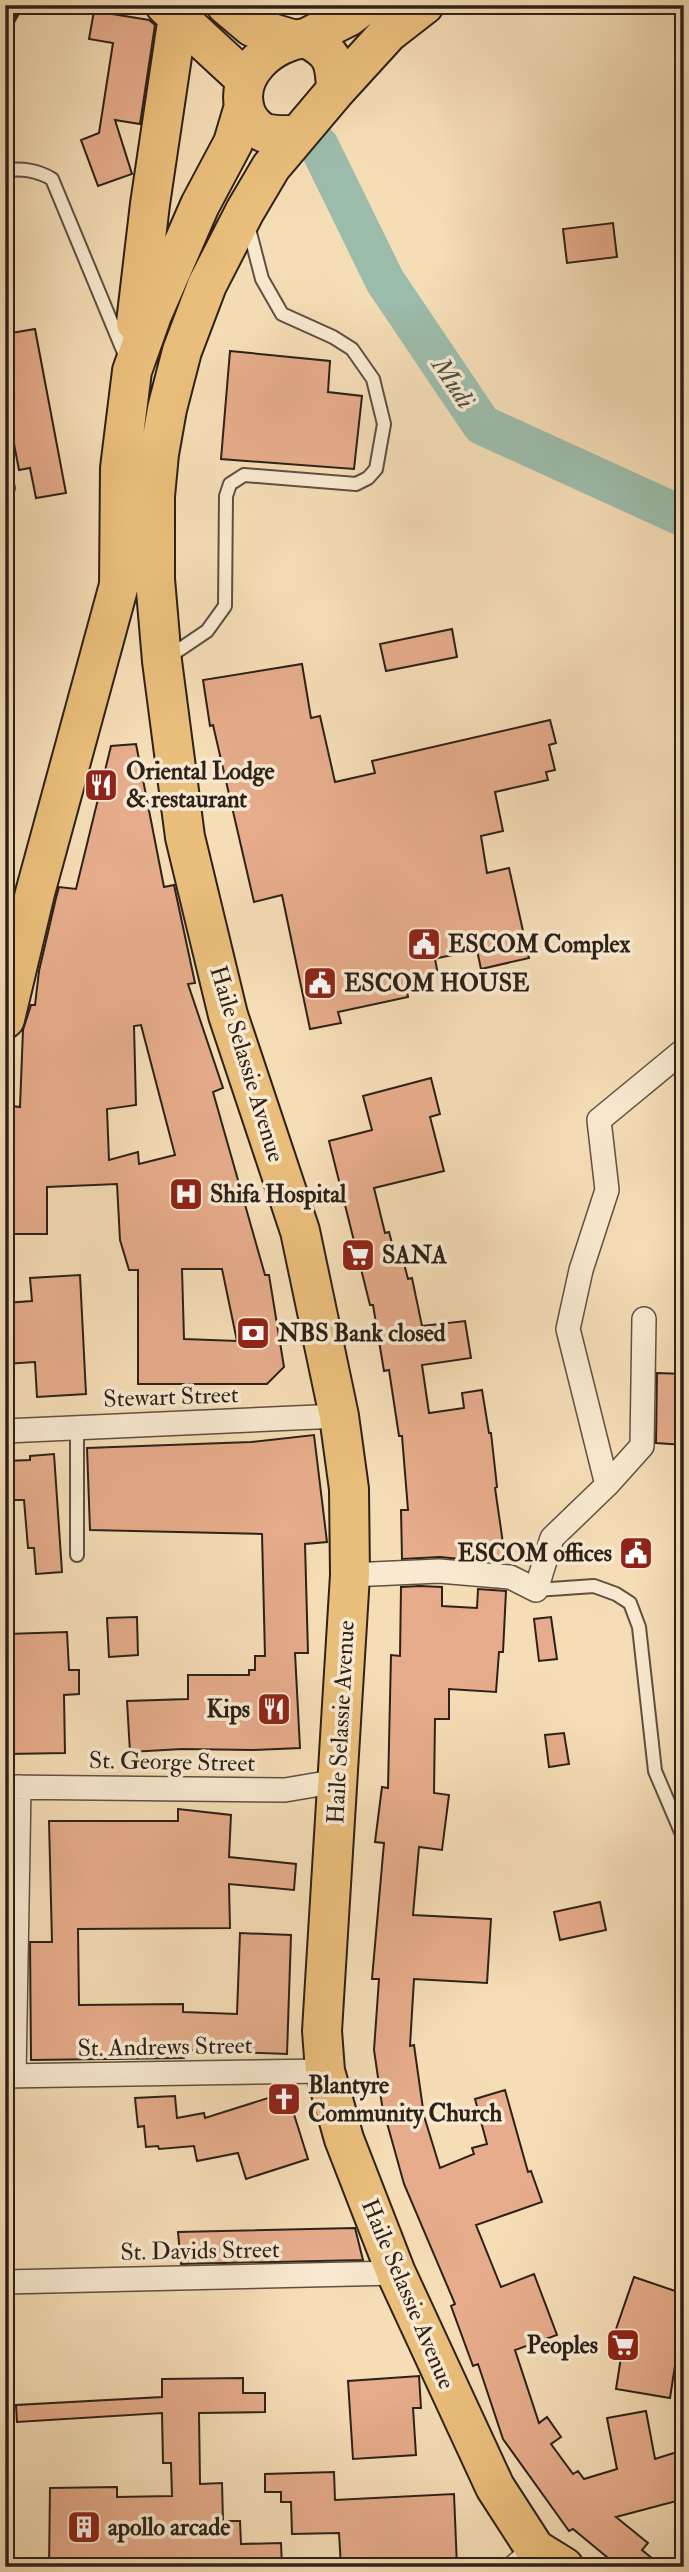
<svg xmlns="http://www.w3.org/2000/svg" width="689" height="2572" font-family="'IM FELL Double Pica',serif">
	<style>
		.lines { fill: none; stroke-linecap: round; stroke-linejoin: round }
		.river { stroke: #9cbcab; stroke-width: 40 }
		.building { fill: #e6ac8b; stroke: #2d2119; stroke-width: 2; fill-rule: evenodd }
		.lane-casing { stroke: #5f5040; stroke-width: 16 }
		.street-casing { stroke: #5f5040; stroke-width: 26 }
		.highway-casing { stroke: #2d2119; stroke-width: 42 }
		.lane { stroke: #f8e9d0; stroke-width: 12 }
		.street { stroke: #f8e9d0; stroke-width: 23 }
		.highway { stroke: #eabe7b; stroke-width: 38 }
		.rail-casing { stroke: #2d2119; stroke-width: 8 }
		.rail { stroke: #f8e9d0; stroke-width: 5; stroke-dasharray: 16; stroke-linecap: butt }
		.labels { text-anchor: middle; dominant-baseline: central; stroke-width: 7; stroke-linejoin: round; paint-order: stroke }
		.poi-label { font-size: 24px; font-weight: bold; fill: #2d2119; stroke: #f8e9d0; text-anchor: start }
		.street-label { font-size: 24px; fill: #2d2119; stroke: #f8e9d0 }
		.water-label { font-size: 26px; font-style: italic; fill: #4e5045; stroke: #f8e9d0 }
	</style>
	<rect width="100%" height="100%" fill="#f5ddb6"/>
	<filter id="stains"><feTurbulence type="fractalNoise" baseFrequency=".00286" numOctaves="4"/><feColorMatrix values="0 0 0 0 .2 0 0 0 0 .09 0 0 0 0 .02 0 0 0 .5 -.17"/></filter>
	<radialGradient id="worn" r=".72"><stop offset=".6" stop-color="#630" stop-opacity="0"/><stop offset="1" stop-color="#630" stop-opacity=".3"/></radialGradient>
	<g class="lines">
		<path class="river" d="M319,146L385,281L482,425L684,517"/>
	</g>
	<path class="building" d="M94,11L149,20L155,25L140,124L115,120L132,174L98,186L81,140L99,133L113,43L89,39Z
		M613,223L617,257L567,263L563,229Z
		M35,329L66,493L36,498L30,468L19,470L5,396V392L11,391L5,361V334Z
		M230,351L330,361L328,392L362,396L354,469L221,459Z
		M452,629L457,657L386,671L380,644Z
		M302,664L311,718L320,716L335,782L375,773L372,761L550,720L556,743L549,745L555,770L546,772L548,780L495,792L503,831L481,836L487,873L509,868L529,958L481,969L477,950L438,958L435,959L438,975L405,981L408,997L338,1012L341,1023L310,1029L282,895L254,902L213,725L210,726L203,680Z
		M136,744L164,887L174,885L195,983L188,984L223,1088L213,1092L265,1275H269L284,1367L267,1384H138V1270H129L120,1240L117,1184L47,1187V1234H5V1105L20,1107L23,1030L31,1005H35L39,971L56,898L59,887L76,889L111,746ZM141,1025L175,1155L139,1164L138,1152L109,1160L107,1109L136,1105L134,1026ZM182,1269H222L237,1341L184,1339Z
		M431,1078L440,1114L430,1117L444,1171L374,1188L385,1233L389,1232L396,1258L402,1256L408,1279L412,1278L422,1326L465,1321L471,1358L422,1365L429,1413L464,1408L462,1393L482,1390L489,1433H491L497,1487L495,1488L505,1557L481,1561L440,1557L402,1559L401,1510H408L402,1436H399L389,1370L384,1371L373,1305H370L329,1141L372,1130L363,1096Z
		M80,1275L86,1394L37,1397L35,1362L5,1364V1303L32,1301L30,1278Z
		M657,1373L684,1374V1445L656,1443Z
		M314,1435L327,1542L305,1544L308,1653H295L300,1748L253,1750L182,1749L130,1752L127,1701L188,1699V1675H249V1670H255V1656H265L262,1534L90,1530L87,1448L251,1442Z
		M54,1454L62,1572L36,1574L34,1548H28L24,1500H5V1461L30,1460V1456Z
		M420,1586L442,1587V1606L477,1608L478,1589L506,1591L503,1652H499L496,1692L449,1689V1719H435L434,1793L449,1795L442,1850L419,1847L413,1915L491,1919L487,1983L414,1979L410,2046L414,2045L424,2116L440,2168L474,2154L472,2148L487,2144L475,2099L505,2090L528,2172L531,2171L542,2202L476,2225L501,2287L534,2274L557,2335L515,2350L539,2423L547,2417L561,2437L551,2444L573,2474L578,2471L584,2479L617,2469L607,2418L646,2411L655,2459L680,2451L684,2464V2499L616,2517L648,2543L642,2550L663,2567H619L573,2529L569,2531L503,2439L478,2364L473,2366L451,2306L455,2304L404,2184L382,2105L374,2050L379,1979H372L384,1843L375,1842L382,1787L388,1788L391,1655L400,1656L401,1587Z
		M137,1617L138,1655L109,1657L107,1618Z
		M551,1617L557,1659L539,1661L534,1619Z
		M67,1632L69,1670H79V1694L64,1695L65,1753L8,1754L7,1634Z
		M564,1733L569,1764L549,1767L545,1735Z
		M178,1809L231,1815L229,1857L296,1864L294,1890L229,1884L230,1928L78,1929L79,2005L183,2004V2012L237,2014L240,1933L291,1935L287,2054L183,2050L184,2058L31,2060L30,1942H52L49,1821H178Z
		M600,1902L606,1930L560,1940L554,1912Z
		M287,2092L308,2159L246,2179L238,2153L197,2161L194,2146L159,2149L158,2146L146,2147L144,2126L138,2127L135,2098L175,2096L177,2118L204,2113L205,2118Z
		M355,2228L363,2260L181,2264L178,2232Z
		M634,2277L684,2294V2328L678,2346L670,2398L616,2389L625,2332L616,2329Z
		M419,2376L421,2408H413L416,2455L353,2459L348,2381Z
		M243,2378V2393H265V2412L199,2413L200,2484L222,2483L223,2521H240L241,2544L281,2543L282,2567H49L50,2488L117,2487V2497L172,2496L171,2463H163L162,2413L17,2422L16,2405L162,2397V2379Z
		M334,2472L335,2500L454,2494L457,2567H341L339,2533L292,2534L291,2502H281V2492H265V2474Z"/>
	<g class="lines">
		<g class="lane-casing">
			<path id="lane" d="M5,171C20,167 39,171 52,179L127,360
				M5,479L8,488
				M167,658L207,631L225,606L226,496L230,484L244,475L356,484L368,478L376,469L384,424L373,379L352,349L333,337L282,314L262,279L248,225
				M77,1427V1555
				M536,1590L594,1586L616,1594L630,1603L639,1627L655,1771L684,1839"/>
		</g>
		<g class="street-casing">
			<path id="street" d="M5,1431L339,1416
				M607,1485L568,1329L581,1270L607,1190L599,1120L684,1050
				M350,1575L439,1571L510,1577L536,1590L552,1538L607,1485L642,1446L644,1319
				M5,1787L285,1790L338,1781
				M5,2076L325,2071
				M14,2076L19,1787
				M5,2282L396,2273
				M514,2567L535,2549"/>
		</g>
		<g class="highway-casing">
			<path id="highway" d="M165,5L246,80
				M226,5L252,27L292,39
				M306,38C333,52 335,61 336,90L298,135C288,135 275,136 265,133C257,130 249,121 246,113C232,75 271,41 306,38Z
				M306,38L348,17L364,5
				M336,90L388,33L424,5
				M298,135L271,167L245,211L207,285L182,351L167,409L159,454L155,496V579L162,661L185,837L228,1015L300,1231L339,1416L349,1489L350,1575L322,2031L325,2071L344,2139L396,2273L495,2487L535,2549L564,2567
				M136,323L150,204L178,16
				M5,1019L35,893L119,585L120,468L132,371L152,315L200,205L233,143L244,106"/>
		</g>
		<use href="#lane" class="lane"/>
		<use href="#street" class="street"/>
		<use href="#highway" class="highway"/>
		<g class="rail-casing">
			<path id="rail" d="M5,33L20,5"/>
		</g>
		<use href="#rail" class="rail"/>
	</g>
	<defs>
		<g id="restaurant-square" transform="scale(1.75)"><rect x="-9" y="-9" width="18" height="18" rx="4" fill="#8f2418" stroke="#f8e9d0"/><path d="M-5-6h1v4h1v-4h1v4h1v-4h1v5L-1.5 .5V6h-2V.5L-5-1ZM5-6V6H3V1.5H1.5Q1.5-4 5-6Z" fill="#fff"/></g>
		<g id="civic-square" transform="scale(1.75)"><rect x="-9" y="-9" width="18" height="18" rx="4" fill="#8f2418" stroke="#f8e9d0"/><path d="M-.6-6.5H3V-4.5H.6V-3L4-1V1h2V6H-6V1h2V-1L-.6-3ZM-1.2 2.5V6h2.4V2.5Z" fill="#fff"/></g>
		<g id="hospital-square" transform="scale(1.75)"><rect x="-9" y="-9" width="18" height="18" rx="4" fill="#8f2418" stroke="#f8e9d0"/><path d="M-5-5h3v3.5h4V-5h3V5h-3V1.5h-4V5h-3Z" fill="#fff"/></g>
		<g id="supermarket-square" transform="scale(1.75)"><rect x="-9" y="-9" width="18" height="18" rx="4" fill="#8f2418" stroke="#f8e9d0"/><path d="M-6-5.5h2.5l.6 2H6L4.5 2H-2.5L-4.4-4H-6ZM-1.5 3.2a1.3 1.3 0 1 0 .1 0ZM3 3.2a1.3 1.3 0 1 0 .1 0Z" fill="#fff"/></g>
		<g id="bank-square" transform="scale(1.75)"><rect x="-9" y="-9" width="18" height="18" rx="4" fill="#8f2418" stroke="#f8e9d0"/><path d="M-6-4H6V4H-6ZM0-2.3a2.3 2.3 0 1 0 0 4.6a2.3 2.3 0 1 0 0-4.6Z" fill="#fff"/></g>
		<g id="church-square" transform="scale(1.75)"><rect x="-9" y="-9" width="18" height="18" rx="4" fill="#8f2418" stroke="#f8e9d0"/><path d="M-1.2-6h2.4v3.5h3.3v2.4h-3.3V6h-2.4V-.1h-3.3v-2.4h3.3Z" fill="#fff"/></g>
		<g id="building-square" transform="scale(1.75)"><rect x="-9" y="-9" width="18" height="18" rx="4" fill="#8f2418" stroke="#f8e9d0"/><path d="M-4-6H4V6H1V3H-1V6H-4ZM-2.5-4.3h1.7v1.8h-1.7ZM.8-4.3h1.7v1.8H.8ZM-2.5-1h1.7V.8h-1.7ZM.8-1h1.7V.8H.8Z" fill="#fff"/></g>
	</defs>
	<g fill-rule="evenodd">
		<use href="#restaurant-square" x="101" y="785"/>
		<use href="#civic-square" x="424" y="944"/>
		<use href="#civic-square" x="320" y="983"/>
		<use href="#hospital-square" x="186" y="1194"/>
		<use href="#supermarket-square" x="358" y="1255"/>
		<use href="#bank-square" x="253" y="1333"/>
		<use href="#civic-square" x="636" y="1553"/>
		<use href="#restaurant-square" x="274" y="1709"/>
		<use href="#church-square" x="284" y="2099"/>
		<use href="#supermarket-square" x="623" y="2345"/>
		<use href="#building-square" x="84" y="2527"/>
	</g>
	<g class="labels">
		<g class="poi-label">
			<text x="126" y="771">Oriental Lodge<tspan x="126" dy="28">&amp; restaurant</tspan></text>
			<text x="448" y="944">ESCOM Complex</text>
			<text x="344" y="983">ESCOM HOUSE</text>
			<text x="210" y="1194">Shifa Hospital</text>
			<text x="382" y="1255">SANA</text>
			<text x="278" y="1333">NBS Bank closed</text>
			<text x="612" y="1553" text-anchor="end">ESCOM offices</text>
			<text x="250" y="1709" text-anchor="end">Kips</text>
			<text x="308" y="2085">Blantyre<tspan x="308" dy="28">Community Church</tspan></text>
			<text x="598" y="2345" text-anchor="end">Peoples</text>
			<text x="108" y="2527">apollo arcade</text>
		</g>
		<g class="street-label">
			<text transform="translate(247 1064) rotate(73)">Haile Selassie Avenue</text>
			<text transform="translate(171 1397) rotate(-2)">Stewart Street</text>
			<text transform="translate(341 1722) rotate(-87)">Haile Selassie Avenue</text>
			<text transform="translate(172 1762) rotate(1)">St. George Street</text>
			<text transform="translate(165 2047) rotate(-1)">St. Andrews Street</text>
			<text transform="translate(200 2251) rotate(-1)">St. Davids Street</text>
			<text transform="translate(408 2294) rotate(67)">Haile Selassie Avenue</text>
		</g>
		<g class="water-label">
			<text transform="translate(453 383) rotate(56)">Mudi</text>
		</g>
	</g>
	<rect width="689" height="2572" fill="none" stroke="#f5ddb6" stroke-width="28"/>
	<rect x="7" y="7" width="675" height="2558" fill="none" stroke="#2d2119" stroke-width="3.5"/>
	<rect x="14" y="14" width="661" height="2544" fill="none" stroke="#2d2119" stroke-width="2"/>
	<rect width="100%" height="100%" filter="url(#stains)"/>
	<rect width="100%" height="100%" fill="url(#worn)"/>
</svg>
